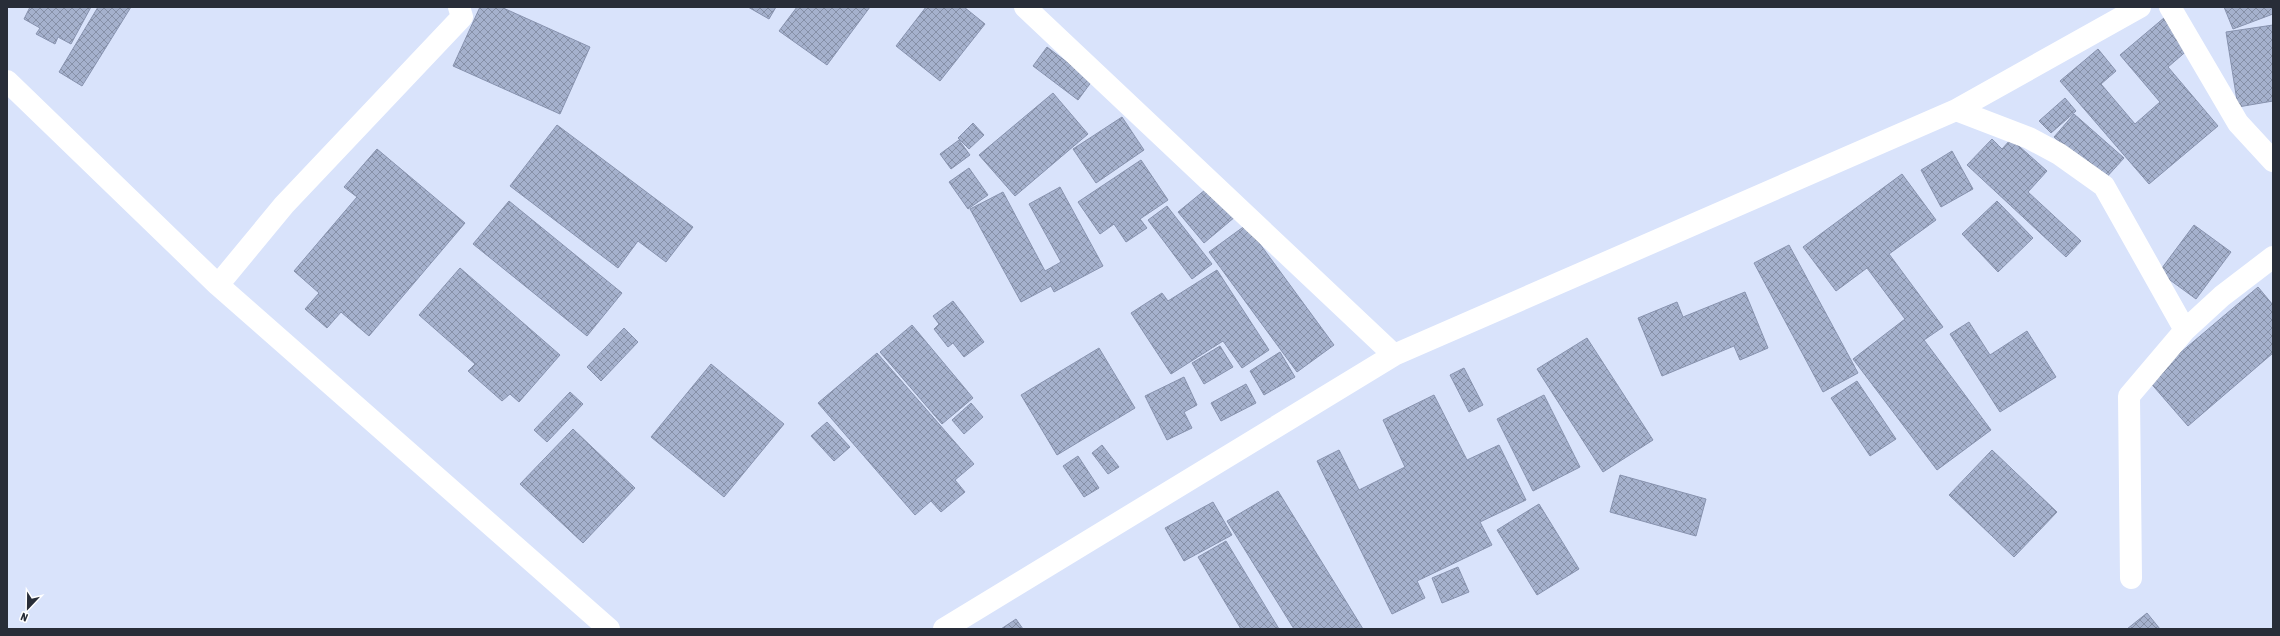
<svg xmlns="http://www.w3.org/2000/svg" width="2280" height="636" font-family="'Asap Condensed',sans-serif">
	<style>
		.building { fill: url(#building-cross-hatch); stroke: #8893af }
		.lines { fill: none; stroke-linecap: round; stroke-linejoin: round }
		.minor { stroke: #fff; stroke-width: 22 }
	</style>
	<defs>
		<pattern id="building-cross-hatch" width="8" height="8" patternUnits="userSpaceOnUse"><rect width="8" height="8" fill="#a5b1cd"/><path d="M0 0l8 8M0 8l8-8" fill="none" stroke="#8690a7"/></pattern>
	</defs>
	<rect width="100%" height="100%" fill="#d9e3fb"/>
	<path class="building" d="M30,7H91L71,44L58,37L55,44L36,34L40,28L24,19Z
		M98,7H131L82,86L59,72Z
		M480,7H501L590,47L560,114L453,66Z
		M748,7H776L769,19Z
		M797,7H870L827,65L779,31Z
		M926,7H964L985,24L940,81L896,46Z
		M2224,7H2273V14L2233,29Z
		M2171,12L2197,42L2168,67L2218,126L2149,184L2060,81L2098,49L2116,71L2101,84L2135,124L2160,102L2120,55Z
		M2273,25V101L2238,107L2226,32Z
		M1047,47L1092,81L1078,100L1033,66Z
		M1053,93L1088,134L1015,196L979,155Z
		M2065,98L2076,111L2051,133L2039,121Z
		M2074,114L2124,158L2104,180L2054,137Z
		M1122,117L1144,150L1096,183L1073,149Z
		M973,123L984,135L969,149L958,138Z
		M557,125L693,227L666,262L638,241L618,268L510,186Z
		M1992,139L2002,149L2011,139L2047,171L2028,192L2081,241L2066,257L1967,165Z
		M959,140L970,155L951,169L940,154Z
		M377,149L465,223L369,336L341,312L327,328L305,309L319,293L294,271L357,197L344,187Z
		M1952,151L1973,189L1941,207L1921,170Z
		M1141,160L1168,200L1140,219L1147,228L1126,242L1114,224L1100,234L1078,202Z
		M969,168L988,195L968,209L949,182Z
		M1902,174L1936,220L1889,254L1943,327L1924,340L1991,430L1937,470L1853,359L1905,319L1867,268L1836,291L1803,247Z
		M1216,181L1242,211L1204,243L1178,212Z
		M1060,187L1103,266L1054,292L1051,286L1021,302L970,209L1003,192L1045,271L1061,262L1029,204Z
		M509,201L622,293L587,336L473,244Z
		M1997,201L2033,238L1998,272L1962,234Z
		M1167,206L1212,264L1192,279L1148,220Z
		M1246,225L1334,345L1297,372L1209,252Z
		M2194,225L2231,252L2196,299L2159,272Z
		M1789,245L1858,373L1823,392L1754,263Z
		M460,268L560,355L519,402L510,394L502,401L468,371L475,364L419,315Z
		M1217,270L1269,350L1242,368L1223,341L1171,374L1131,313L1162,293L1168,301Z
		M2258,287L2273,305V353L2188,426L2148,380Z
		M1745,292L1768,348L1740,360L1734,346L1662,376L1638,318L1677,302L1683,317Z
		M953,301L984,342L964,357L953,343L948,347L934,329L939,324L933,316Z
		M1969,322L1990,355L2027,331L2056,377L2000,412L1950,334Z
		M912,325L973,398L942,424L880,352Z
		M624,328L638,342L601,381L587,367Z
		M1587,338L1653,440L1603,472L1537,369Z
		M1220,346L1233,367L1204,384L1192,363Z
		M1099,348L1135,408L1057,455L1021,395Z
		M1280,352L1295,377L1264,395L1250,371Z
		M877,353L974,464L955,480L965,492L941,512L931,501L915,515L818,403Z
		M711,364L784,424L724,497L651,437Z
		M1464,368L1483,405L1469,412L1450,375Z
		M1184,377L1197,405L1184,412L1192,428L1167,440L1145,396Z
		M1857,381L1896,439L1870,456L1831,398Z
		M1246,384L1256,403L1221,421L1211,403Z
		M570,392L583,404L547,442L534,430Z
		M1434,395L1467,460L1499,445L1526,500L1480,522L1492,545L1417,581L1425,598L1392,614L1317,461L1339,450L1359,490L1405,467L1383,420Z
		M1544,395L1580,467L1533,491L1497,419Z
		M971,403L983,417L964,434L952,420Z
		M827,422L850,447L834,461L811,436Z
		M573,429L635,488L583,543L520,484Z
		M1102,445L1119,467L1108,474L1092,453Z
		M1992,450L2057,512L2014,557L1949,495Z
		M1078,456L1099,488L1084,497L1063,466Z
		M1620,475L1706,499L1696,536L1610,512Z
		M1278,491L1363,629H1294L1227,521Z
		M1213,502L1232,535L1184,561L1165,528Z
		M1539,504L1579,569L1537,595L1497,530Z
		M1226,541L1279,629H1241L1198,557Z
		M1458,567L1469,592L1442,603L1432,578Z
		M2147,613L2160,629H2127Z
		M1016,619L1023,629H1001Z"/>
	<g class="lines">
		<path class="minor" d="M1025,7L1394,355
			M2170,7L2238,123L2273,161
			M7,81L218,285L609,629
			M1956,110L2029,138L2059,154L2104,186L2185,330
			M218,285L284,205L462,17L459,7
			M2131,578L2129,396L2185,330L2222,296L2273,257
			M944,629L1394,355L1956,110L2140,7"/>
	</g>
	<rect width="2280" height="636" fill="none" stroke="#282d38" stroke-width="16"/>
	<g transform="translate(28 608) rotate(202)" stroke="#ffffff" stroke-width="3" paint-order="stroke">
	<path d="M0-3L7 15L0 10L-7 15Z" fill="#282d38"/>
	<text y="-6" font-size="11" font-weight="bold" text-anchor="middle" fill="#282d38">N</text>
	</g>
</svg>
